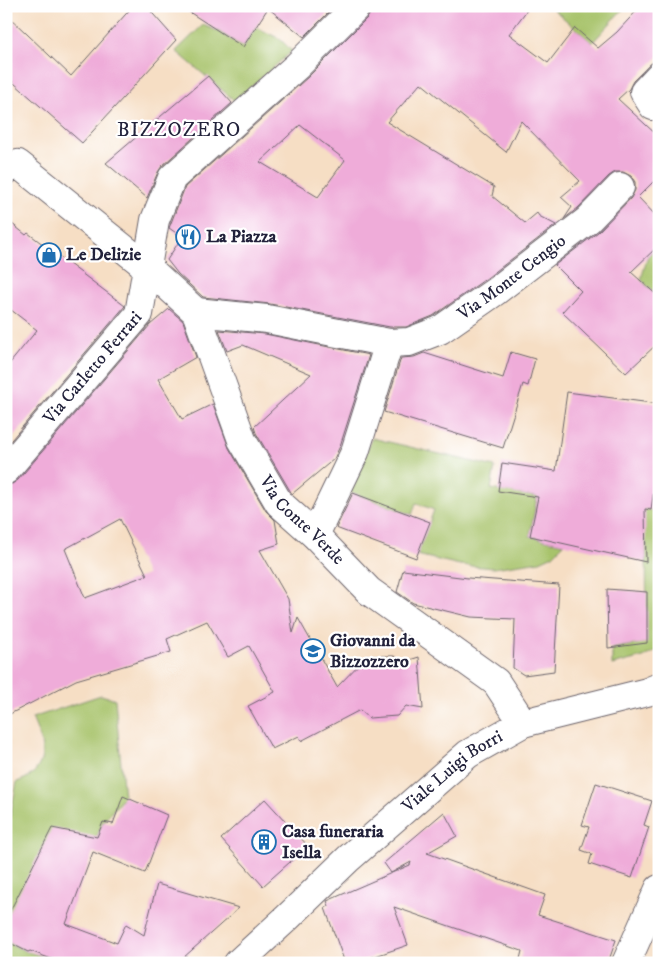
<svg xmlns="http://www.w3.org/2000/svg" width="665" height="969" font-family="'IM FELL DW Pica',serif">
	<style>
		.green { fill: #a7c36a; stroke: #647252 }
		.building { fill: #efacd9; fill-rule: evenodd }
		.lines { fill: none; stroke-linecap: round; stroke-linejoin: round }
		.street-casing { stroke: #6c646b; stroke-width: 30 }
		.secondary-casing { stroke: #6c646b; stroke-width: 30 }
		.street { stroke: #fff; stroke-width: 28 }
		.secondary { stroke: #fff; stroke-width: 28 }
		.labels { text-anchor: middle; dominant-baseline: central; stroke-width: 4.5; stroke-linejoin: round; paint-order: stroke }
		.poi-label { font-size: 18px; font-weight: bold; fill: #22223b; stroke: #fff; text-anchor: start }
		.street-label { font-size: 18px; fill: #22223b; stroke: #fff }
		.quarter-label { font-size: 20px; letter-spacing: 1px; fill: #22223b; stroke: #fff }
	</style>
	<rect width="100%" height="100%" fill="#fff"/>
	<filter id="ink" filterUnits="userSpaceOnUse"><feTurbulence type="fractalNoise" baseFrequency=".02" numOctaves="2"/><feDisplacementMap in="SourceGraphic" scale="10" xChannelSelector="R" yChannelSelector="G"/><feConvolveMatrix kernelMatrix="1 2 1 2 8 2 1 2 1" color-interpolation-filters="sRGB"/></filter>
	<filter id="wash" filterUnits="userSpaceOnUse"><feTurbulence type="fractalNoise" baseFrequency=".0096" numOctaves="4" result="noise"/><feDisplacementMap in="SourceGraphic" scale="20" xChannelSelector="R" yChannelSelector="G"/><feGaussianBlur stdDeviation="1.12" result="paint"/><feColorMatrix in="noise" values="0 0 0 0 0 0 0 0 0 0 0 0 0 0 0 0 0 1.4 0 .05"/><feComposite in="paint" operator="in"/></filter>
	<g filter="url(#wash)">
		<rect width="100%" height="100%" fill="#f6dec4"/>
		<path class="green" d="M550,6H626L592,43Z
			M203,25L220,32L243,47L256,27L280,39L292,51L235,101L176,51Z
			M659,245V297L647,286L641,279L648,256Z
			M372,438L495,467L491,489L537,497L530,536L564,544L553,555L540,561L494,568L460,565L417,555L434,510L416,503L412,515L350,492Z
			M626,506L659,511V650L643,657L612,665V649L647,642L646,543Z
			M101,695L115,699L124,797L103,822L97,837L6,919V822L9,821L17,782C22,780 28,778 32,774C50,758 40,737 32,718Z
			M6,941L28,952L53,960L52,963H14L6,959Z"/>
		<g id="blocks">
			<path class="building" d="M133,6H146L176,40L82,143L6,76V14L71,76Z
				M180,6H335L304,37L268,8L243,47Z
				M372,6H530L509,34L548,63L575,28L598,48L617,32L641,6H659V56L633,81L629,89L618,99L659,137V176L638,197L659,219V245L631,272L659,297V342L626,373L562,312L581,291L555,265L598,232L631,198L635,190V182L631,176L623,172H615L609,176L578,208L564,219L572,207L561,197L580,181L521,121L506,152L421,83L387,122L494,187L492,196L525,223L537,213L539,216L556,225L487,278L433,316L406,327H390L270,304L203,297L178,274L167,260L182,237L169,228L185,187L308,77L368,17L372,10ZM300,125L345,160L318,197L260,162Z
				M208,76L232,103L162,166L158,172L147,198L106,163Z
				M6,219L26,235L28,233L125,306L6,446V368L37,330L6,306Z
				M169,309L183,321L196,357L158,379L182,419L213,404L229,448L266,511L275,520L279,544L260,550L288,599L293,633L298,618L337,687L367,656H394L403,662L419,657L423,709L406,706L397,716L369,718L360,710L301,741L299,736L272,749L248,706L275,692L249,646L228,657L207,621L167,639L171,652L76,680L6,716V485L12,484L18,480L150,325ZM120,519L147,575L85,598L65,549Z
				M219,330L265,334L369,355L340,446L334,459L292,494L256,433L254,427L311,374L243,345L227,351Z
				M511,352L535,359L528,386L523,384L503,448L384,412L401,358L414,357L424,353L503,378Z
				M567,392L659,404V455L651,510L645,509L646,562L530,536L538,497L498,491L502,463L556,471Z
				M353,493L430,522L416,558L336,528Z
				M403,570L468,578L559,585L554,671L524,675L513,668L515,619L471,617L413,603L397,592Z
				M607,589L647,592V643L608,648Z
				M596,783L652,801L644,825L649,827L632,878L589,864L592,854L581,850L589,827L582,825Z
				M123,796L167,815L145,873L93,852L66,924L117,943L126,924L144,935L157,884L239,908L183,958L191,963H62L30,951L28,952L6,941V919L52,828L97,837L103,822L113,824Z
				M265,799L308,846L263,886L221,839Z
				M444,812L457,836L427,853L545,895L538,915L616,940L608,963H519L522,951L394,907L408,945L355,963H345L325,908L329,906L327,901L410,865L411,862L391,873L384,863Z"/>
		</g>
	</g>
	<g filter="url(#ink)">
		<use href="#blocks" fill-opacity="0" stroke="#6c646b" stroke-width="1"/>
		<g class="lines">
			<g class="street-casing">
				<g id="street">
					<path d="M653,106L644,92L659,76"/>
					<path id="s1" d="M6,170L18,164L148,268L196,312L242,440L279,503L315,535L369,591L496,682L523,723"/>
					<path id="s2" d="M196,312L267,319L389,343L409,342L440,330L496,291L588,220L620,187"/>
					<path id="s3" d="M6,470L139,314L155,220L172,178L297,66L357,6"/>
					<path d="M315,535L355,452L389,343"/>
					<path d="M626,963L659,889"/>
				</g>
			</g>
			<g class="secondary-casing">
				<g id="secondary">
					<path id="s4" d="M238,963L288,917L348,859L468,754L523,723L647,692L659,687"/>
				</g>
			</g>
			<use href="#street" class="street"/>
			<use href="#secondary" class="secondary"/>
		</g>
	</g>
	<defs>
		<g id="restaurant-ring" transform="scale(1.25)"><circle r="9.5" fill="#fff" stroke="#1f6fb2" stroke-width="1.5"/><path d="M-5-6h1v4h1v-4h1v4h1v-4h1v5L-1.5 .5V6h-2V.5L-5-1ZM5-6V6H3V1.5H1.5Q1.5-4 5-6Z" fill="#1f6fb2"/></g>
		<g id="shop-ring" transform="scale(1.25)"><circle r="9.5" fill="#fff" stroke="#1f6fb2" stroke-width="1.5"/><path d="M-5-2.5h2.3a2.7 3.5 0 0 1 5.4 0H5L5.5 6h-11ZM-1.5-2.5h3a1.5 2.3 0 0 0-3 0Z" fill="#1f6fb2"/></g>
		<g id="school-ring" transform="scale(1.25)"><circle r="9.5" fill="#fff" stroke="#1f6fb2" stroke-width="1.5"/><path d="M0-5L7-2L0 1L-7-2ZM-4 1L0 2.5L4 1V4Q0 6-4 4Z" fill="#1f6fb2"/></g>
		<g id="building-ring" transform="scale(1.25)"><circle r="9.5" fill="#fff" stroke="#1f6fb2" stroke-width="1.5"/><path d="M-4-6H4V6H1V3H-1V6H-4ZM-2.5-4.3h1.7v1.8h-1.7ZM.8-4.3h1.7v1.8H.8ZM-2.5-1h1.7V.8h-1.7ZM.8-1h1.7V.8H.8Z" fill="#1f6fb2"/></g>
	</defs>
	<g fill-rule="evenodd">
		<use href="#restaurant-ring" x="188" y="237"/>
		<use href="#shop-ring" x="49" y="255"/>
		<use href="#school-ring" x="313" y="651"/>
		<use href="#building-ring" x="264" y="842"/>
	</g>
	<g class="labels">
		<g class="poi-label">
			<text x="206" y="237">La Piazza</text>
			<text x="66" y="255">Le Delizie</text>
			<text x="330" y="641">Giovanni da<tspan x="330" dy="21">Bizzozzero</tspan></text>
			<text x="282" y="832">Casa funeraria<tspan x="282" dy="21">Isella</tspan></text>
		</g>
		<g class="street-label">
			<text stroke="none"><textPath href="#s2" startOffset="338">Via Monte Cengio</textPath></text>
			<text stroke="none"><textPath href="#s3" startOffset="134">Via Carletto Ferrari</textPath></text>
			<text stroke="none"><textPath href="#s1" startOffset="482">Via Conte Verde</textPath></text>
			<text stroke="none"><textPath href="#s4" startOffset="288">Viale Luigi Borri</textPath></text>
		</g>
		<g class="quarter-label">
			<text x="179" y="130">BIZZOZERO</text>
		</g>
	</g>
	<rect width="665" height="969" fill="none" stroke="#fff" stroke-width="25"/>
</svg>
